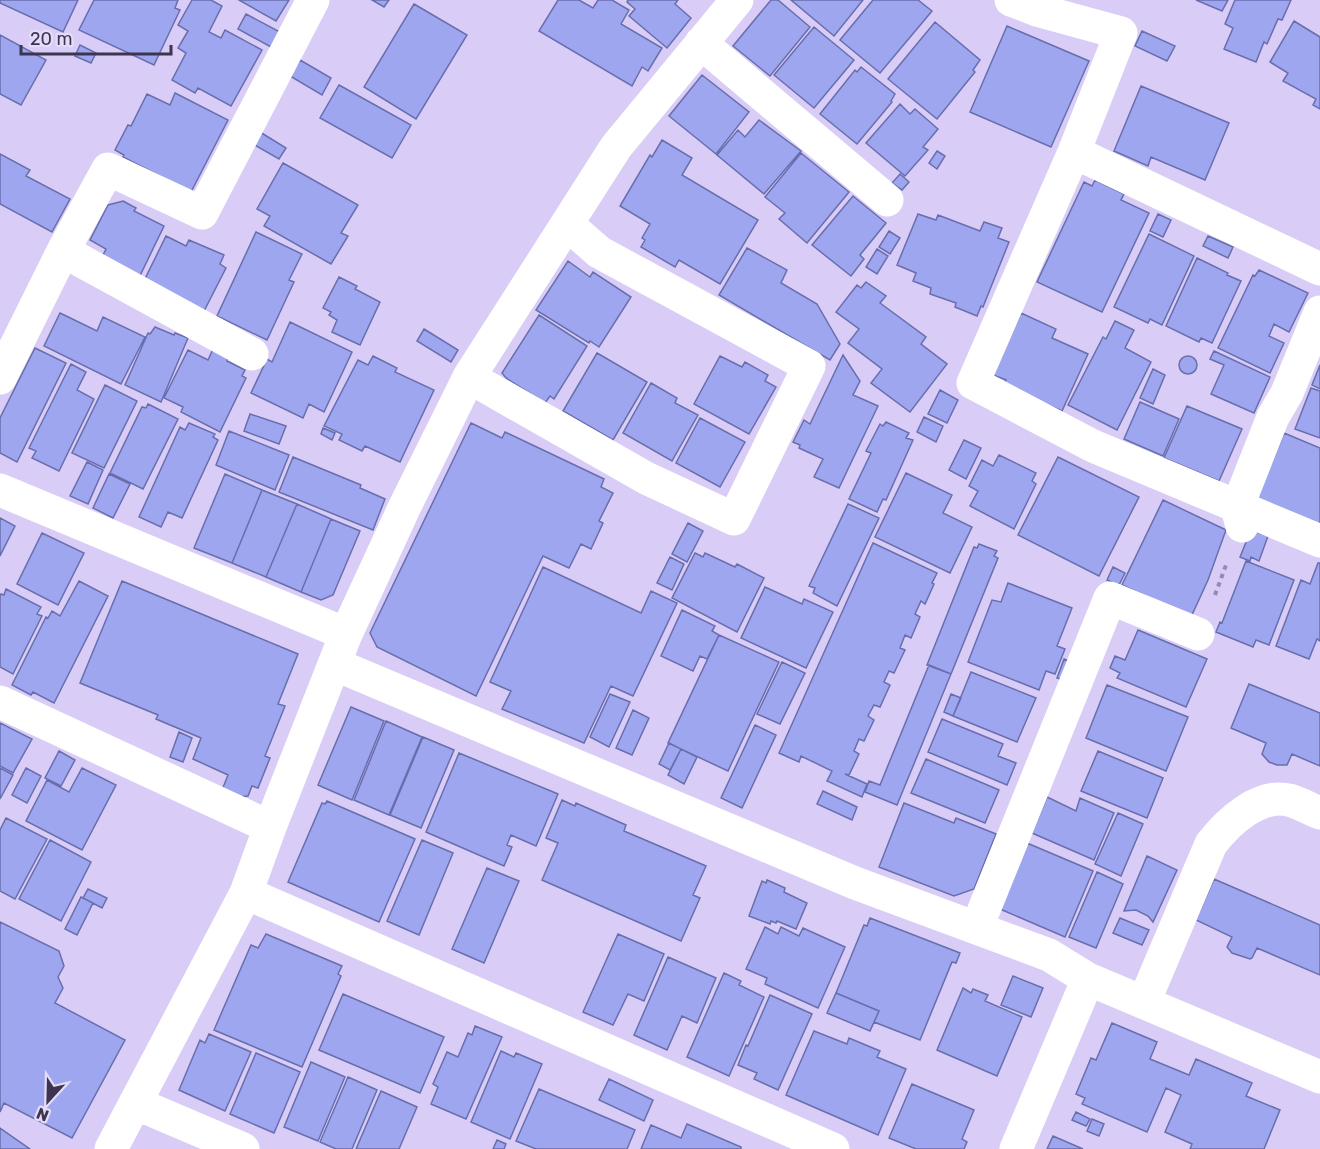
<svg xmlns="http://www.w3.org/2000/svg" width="1320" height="1149" font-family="Rubik,sans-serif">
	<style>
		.building { fill: #9ea6f0; stroke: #686ead; stroke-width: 1.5 }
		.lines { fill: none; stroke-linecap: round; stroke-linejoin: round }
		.path { stroke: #968baf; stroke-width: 4; stroke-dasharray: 4.5 4.5; stroke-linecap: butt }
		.minor { stroke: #fff; stroke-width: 33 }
	</style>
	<rect width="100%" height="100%" fill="#d9cdf7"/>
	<path class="building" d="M0,0H78L63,32L0,3Z
		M94,0H178L175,8L180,10L154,65L79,30Z
		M192,0H211L222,6L209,32L221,38L225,30L262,50L231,106L198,88L195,93L172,80L186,53L178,48L188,31L178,25Z
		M239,0H289L276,21Z
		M372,0H389L384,7Z
		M558,0H579L593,8L598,0H612L629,10L621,24L662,48L648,71L642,67L632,86L539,31Z
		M628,0H678L675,4L691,18L667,48L629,16L635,9L627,2Z
		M771,0H778L810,27L770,76L733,46Z
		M791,0H863L834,36Z
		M873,0H918L932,11L880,73L840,40Z
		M1196,0H1228L1222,11Z
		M1235,0H1291L1282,20L1278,19L1267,44L1264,42L1256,62L1224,49L1233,28L1225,24Z
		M414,4L467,35L416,119L364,87Z
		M246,14L280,32L271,47L238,29Z
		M1294,21L1320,37V109L1313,105L1316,99L1283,81L1288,73L1270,62Z
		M935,22L980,60L973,70L975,72L937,119L888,79Z
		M1007,26L1089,61L1051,147L970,112Z
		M814,27L854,60L814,108L774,75Z
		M1142,31L1175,46L1167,61L1135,46Z
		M0,35L46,60L21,105L0,94Z
		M80,45L96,53L91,63L75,56Z
		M300,60L331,78L322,95L290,76Z
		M861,67L895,94L891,101L892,102L857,144L820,114L855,70L857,72Z
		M702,75L749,112L716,154L669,116Z
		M339,85L411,125L392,158L320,118Z
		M1141,86L1229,123L1205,180L1151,157L1148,166L1114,151Z
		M175,93L228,120L191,192L123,157L124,155L115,150L128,125L131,126L147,94L170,105Z
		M900,104L910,114L915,109L938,129L923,147L928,150L905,176L866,143Z
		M759,120L801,151L764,194L717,155L738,130L745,137Z
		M260,132L286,148L279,159L253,144Z
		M662,140L692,158L682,175L758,220L720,284L679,260L675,267L641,247L645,240L642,238L650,224L620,206L650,155L652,157Z
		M937,151L945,156L937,169L929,163Z
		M801,153L849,192L807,243L779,219L785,213L765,197Z
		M0,154L30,170L26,176L70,199L52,232L0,204Z
		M283,163L358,205L341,233L348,236L331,264L264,226L270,216L257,209Z
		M900,174L909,182L902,190L892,183Z
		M1095,180L1124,194L1121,200L1149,213L1102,312L1037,282L1084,182L1092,186Z
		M853,196L886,223L860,255L864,259L851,276L812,245Z
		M123,201L136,208L134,211L164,226L136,284L98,265L106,249L90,240L108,205Z
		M918,214L936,220L938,215L980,231L984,222L1002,228L998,238L1009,242L983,307L981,306L977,316L955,307L956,303L930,294L931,288L913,281L916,273L897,265Z
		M1158,214L1171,220L1163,237L1150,231Z
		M889,231L900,238L890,254L879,247Z
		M256,232L302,254L289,280L294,282L267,340L217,316Z
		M1149,234L1194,256L1162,325L1150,319L1148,323L1114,307Z
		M166,236L186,246L189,240L224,255L220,264L226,268L202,315L141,287Z
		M1208,236L1233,247L1228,258L1203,246Z
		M747,248L787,270L781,283L817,304L840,344L830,360L719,295Z
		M877,249L888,256L877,274L866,267Z
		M1197,258L1228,273L1227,275L1241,281L1212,343L1201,338L1199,342L1166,326Z
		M568,261L590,277L593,272L631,297L599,347L590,341L589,343L536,310Z
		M1259,270L1308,293L1289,332L1274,324L1269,336L1284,343L1270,373L1218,348L1253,275L1255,276Z
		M339,277L357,286L355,289L380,302L360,345L332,332L337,320L329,315L331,312L323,308Z
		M866,282L886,296L880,303L926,337L921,344L947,364L910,412L871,383L882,369L848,343L859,329L836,312L857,285L861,288Z
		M60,313L97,331L103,317L145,337L121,384L44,346Z
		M1021,313L1056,329L1052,338L1088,354L1062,411L1003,385L1006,380L993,375Z
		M539,315L587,346L554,399L550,396L545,403L506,378L502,373Z
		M1115,321L1134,330L1125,348L1151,362L1117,430L1068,405L1103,337L1106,339Z
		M290,322L352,352L324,412L309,404L303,418L251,393L267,359L272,362Z
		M155,327L174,335L175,333L188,338L161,402L125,385L148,333L150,334Z
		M424,329L458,350L451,362L417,341Z
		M35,348L66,363L17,462L0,453V418Z
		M213,349L228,357L227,361L245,370L242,376L246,378L220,432L181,412L183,407L164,398L188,350L208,360Z
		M1214,351L1270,377L1254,413L1211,394L1224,365L1210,359Z
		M597,353L647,382L613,440L563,411Z
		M843,355L860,381L853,395L878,406L839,488L814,477L823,459L799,448L800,445L793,442L804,420L810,424Z
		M373,356L397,368L395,372L434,390L400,462L365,446L362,451L339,440L342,434L324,426L358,360L368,365Z
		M720,356L742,367L745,362L768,375L765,381L776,387L749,434L694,404Z
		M1179 365a9 9 0 1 1 18 0a9 9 0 1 1-18 0Z
		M71,364L86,372L77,390L94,399L59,471L32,458L36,451L29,448Z
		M1320,365V389L1312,385Z
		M1153,369L1165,375L1153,404L1140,398Z
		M651,383L677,398L675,403L698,415L672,461L623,433Z
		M105,385L137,401L104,468L72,453Z
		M1311,388L1320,391V438L1295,429Z
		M940,390L958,400L947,423L928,414Z
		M1140,402L1179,419L1163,456L1124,439Z
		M148,404L178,419L143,489L110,473L142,407L146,408Z
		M1187,406L1242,429L1219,481L1164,458Z
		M250,414L286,426L279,444L244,431Z
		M924,417L943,426L936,442L917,432Z
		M700,418L745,442L720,487L676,463Z
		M886,422L909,433L906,438L913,440L886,500L883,499L877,512L849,499L871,453L866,451L880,424L883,426Z
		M189,423L215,434L213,437L218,440L182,518L168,512L161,527L139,517L180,427L185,430Z
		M471,423L502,438L505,432L604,479L601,487L613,493L599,521L603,523L591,549L581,544L569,568L543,556L476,696L377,647L370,633Z
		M323,428L335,433L332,440L321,434Z
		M229,431L289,455L275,490L216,465Z
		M1284,433L1320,448V525L1257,499Z
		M964,440L981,448L966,479L949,470Z
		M999,455L1036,473L1032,481L1036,484L1014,529L970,506L978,491L969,486L982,460L993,466Z
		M293,457L361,485L360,488L385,499L373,530L279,492Z
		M1058,457L1139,497L1099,576L1018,535Z
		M87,462L103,470L88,504L70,496Z
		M906,473L952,495L943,513L972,527L950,573L875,537Z
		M109,474L130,484L113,518L93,508Z
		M225,474L262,490L232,563L194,548Z
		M262,490L297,504L266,577L232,563Z
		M1163,500L1226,530L1208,580L1191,617L1122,585Z
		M297,504L331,519L301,592L266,577Z
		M848,504L879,518L837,606L813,593L815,588L809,586Z
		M0,518L15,526L0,556Z
		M331,519L360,531L333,595L321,600L301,592Z
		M688,523L703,531L687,562L672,554Z
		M1251,530L1268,536L1259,561L1251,557L1250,561L1240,557Z
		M42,533L84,553L58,605L17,584Z
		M873,543L937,573L932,583L934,584L925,604L921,601L915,614L920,617L911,638L905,635L900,648L905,650L894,673L889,671L884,682L890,685L880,707L874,705L868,716L874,720L864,741L859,739L854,751L859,754L849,775L845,774L867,784L862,797L827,781L832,771L801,756L799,762L779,753Z
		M979,544L997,551L994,556L998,558L951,674L927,665L974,547L977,548Z
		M695,553L703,557L705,553L735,567L737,564L764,578L737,632L672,598Z
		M670,557L684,564L672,590L657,583Z
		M1246,561L1294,580L1269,645L1256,640L1253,647L1216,632L1220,622L1222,623Z
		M1318,563H1320V641L1317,639L1309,659L1276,646L1301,580L1310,584Z
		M543,567L641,613L651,591L677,603L633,696L611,686L584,743L502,709L511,691L490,682Z
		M1113,567L1125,573L1119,585L1107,580Z
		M79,581L108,596L54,703L33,692L31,695L12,685L46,617L48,618L52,611L60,616Z
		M122,581L298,654L278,704L285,706L265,756L270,758L258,788L252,786L248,796L238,797L222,790L228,775L193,759L201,738L156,719L158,715L80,683Z
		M1008,583L1072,608L1057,646L1065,649L1055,674L1046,671L1039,690L968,662L992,600L1001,602Z
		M765,587L802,604L804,599L833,612L806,668L741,638Z
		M6,589L41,607L37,614L42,616L13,674L0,667V596L1,594L4,595Z
		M682,610L715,626L712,631L719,635L707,659L700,656L693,671L661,656Z
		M1138,630L1207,659L1186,707L1117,678L1120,673L1110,668L1115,656L1125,660Z
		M719,635L779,662L728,771L668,743Z
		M1064,659L1071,662L1064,680L1057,678Z
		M782,662L805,673L780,724L757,714Z
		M929,665L951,674L897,805L865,792L869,781L880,785Z
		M971,672L1036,698L1017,742L953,716Z
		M1249,684L1320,713V766L1292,754L1287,765H1277L1269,762L1262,754L1266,743L1231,728Z
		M1107,685L1188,717L1166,771L1086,738Z
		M610,694L630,702L609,747L590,737Z
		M951,694L961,698L953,716L944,712Z
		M351,707L384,721L352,800L318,785Z
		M633,710L649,718L632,755L616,748Z
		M942,719L1003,744L998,756L1016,763L1007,785L928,752Z
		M386,721L422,737L389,815L354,800Z
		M0,723L32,739L13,773L0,766Z
		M755,725L776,735L742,808L721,798Z
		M179,732L192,738L183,762L170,757Z
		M423,737L454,750L421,828L390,815Z
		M669,743L681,749L670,770L659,764Z
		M681,749L697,757L684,784L668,775Z
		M59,751L75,760L61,786L45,778Z
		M1098,751L1163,778L1147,818L1081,791Z
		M459,753L558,794L536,846L511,835L507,845L512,847L504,866L426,832Z
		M926,759L999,790L985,823L911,793Z
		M0,768L13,775L0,799Z
		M26,768L41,776L27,803L12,795Z
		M82,768L116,785L82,850L26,821L47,780L69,792Z
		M823,791L857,807L852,820L817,804Z
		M1047,797L1076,811L1080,798L1114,813L1094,860L1032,833Z
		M562,800L575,806L576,803L626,825L624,831L706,866L693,895L700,898L681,941L542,880L558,843L546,838Z
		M327,801L415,839L379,922L288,882L322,803L325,804Z
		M904,803L954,823L956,818L996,834L974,889L954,896L879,867Z
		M1118,813L1143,824L1121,876L1095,864Z
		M6,818L47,839L15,899L0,891V830Z
		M50,840L91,862L61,921L19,899Z
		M422,840L453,853L419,935L387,921Z
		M1027,843L1093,871L1065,937L1000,909Z
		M1147,856L1177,870L1153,922L1148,916L1136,910L1124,911Z
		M487,868L519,881L484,963L452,949Z
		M1097,872L1123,884L1096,948L1069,937Z
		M1214,879L1320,925V975L1257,948L1252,958L1250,959L1232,953L1227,947L1232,937L1196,920Z
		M767,880L785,888L784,892L788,894L807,903L796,929L777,921L776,923L771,921L770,924L749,916L762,881L766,883Z
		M88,889L107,898L102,908L83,898Z
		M81,897L93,903L77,935L65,929Z
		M870,918L960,953L956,963L952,962L920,1040L874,1022L879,1011L836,993L864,925L867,926Z
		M1120,918L1149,930L1142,945L1113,933Z
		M0,922L59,951L64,966L58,977L63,988L55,1003L125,1040L72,1138L4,1103L0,1112Z
		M765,927L778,934L781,927L799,936L803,928L845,947L818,1008L765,984L767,978L746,969Z
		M266,934L342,966L338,974L341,976L302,1067L214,1030L251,945L258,948Z
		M618,934L664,954L644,1001L628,994L613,1025L583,1012Z
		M668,957L716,978L697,1023L682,1016L667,1050L634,1035Z
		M724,973L741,981L739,985L764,997L729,1076L687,1057Z
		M1013,976L1043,988L1031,1017L1001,1005Z
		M963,988L971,993L973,989L988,995L985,1001L1022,1017L997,1076L937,1050Z
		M836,993L879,1011L870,1031L827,1013Z
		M343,994L444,1037L420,1093L319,1050Z
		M770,995L812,1014L778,1090L754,1079L757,1073L738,1065L746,1045L748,1046Z
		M1112,1023L1157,1042L1150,1059L1189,1075L1196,1059L1252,1083L1246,1096L1280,1110L1264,1149H1190L1192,1144L1165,1132L1181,1095L1166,1088L1147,1132L1082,1104L1085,1098L1076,1094L1091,1058L1096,1060Z
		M475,1026L502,1037L466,1119L431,1104L438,1087L433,1084L447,1052L458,1057L468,1033L472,1035Z
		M814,1031L847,1044L849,1038L880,1051L877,1057L906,1069L878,1135L786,1095Z
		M209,1034L251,1052L225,1111L179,1090L200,1040L205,1043Z
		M501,1051L514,1057L516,1053L542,1064L510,1139L471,1122Z
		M256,1053L300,1072L274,1133L230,1114Z
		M311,1062L345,1077L318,1141L284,1127Z
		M348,1077L377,1090L352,1149H336L320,1142Z
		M609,1079L653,1100L644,1121L599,1100Z
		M912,1084L974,1110L962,1139L967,1142L964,1149H916L889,1138Z
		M539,1089L635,1130L627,1149H536L516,1141Z
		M381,1091L417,1107L399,1149H356Z
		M1076,1112L1090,1119L1086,1126L1072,1120Z
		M1092,1119L1104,1124L1099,1136L1087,1131Z
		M687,1124L741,1147V1149H641L651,1125L681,1138Z
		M0,1128L30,1149H0Z
		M1053,1136L1083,1149H1047Z
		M497,1140L506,1144L504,1149H493Z"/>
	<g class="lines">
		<path class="path" d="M1215,595L1226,565"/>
		<path class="minor" d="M1011,0L1037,10L1121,33L1074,152L973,383L1093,446L1320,541
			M701,43L887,200
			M1074,152L1320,269
			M63,251L252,354
			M469,377L646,478L734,519L809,366L599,252L567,224
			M0,378L63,251L108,169L202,213L313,0
			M0,490L346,634
			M1242,526L1237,508L1273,417L1287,393L1320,312
			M334,664L855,883L1049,955L1088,979L1320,1077
			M0,702L270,827
			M246,893L833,1149
			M977,927L1110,598L1198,634
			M1144,1002L1211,844C1228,822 1259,793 1289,800C1300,803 1310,809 1320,813
			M135,1103L243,1149
			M111,1149L246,893L270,827L346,634L405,506L469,377L616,147L737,0
			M1016,1149L1088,979"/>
	</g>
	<g transform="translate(48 1101) rotate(202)" stroke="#e4dcf9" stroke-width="4.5" paint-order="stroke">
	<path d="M0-4.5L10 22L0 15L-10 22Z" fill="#3d3450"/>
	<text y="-9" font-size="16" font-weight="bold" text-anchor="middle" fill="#3d3450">N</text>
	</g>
	<path d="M21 45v9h150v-9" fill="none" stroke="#3d3450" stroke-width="3"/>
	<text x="30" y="45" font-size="18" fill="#3d3450" stroke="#e4dcf9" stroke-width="4.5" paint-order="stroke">20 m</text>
</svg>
